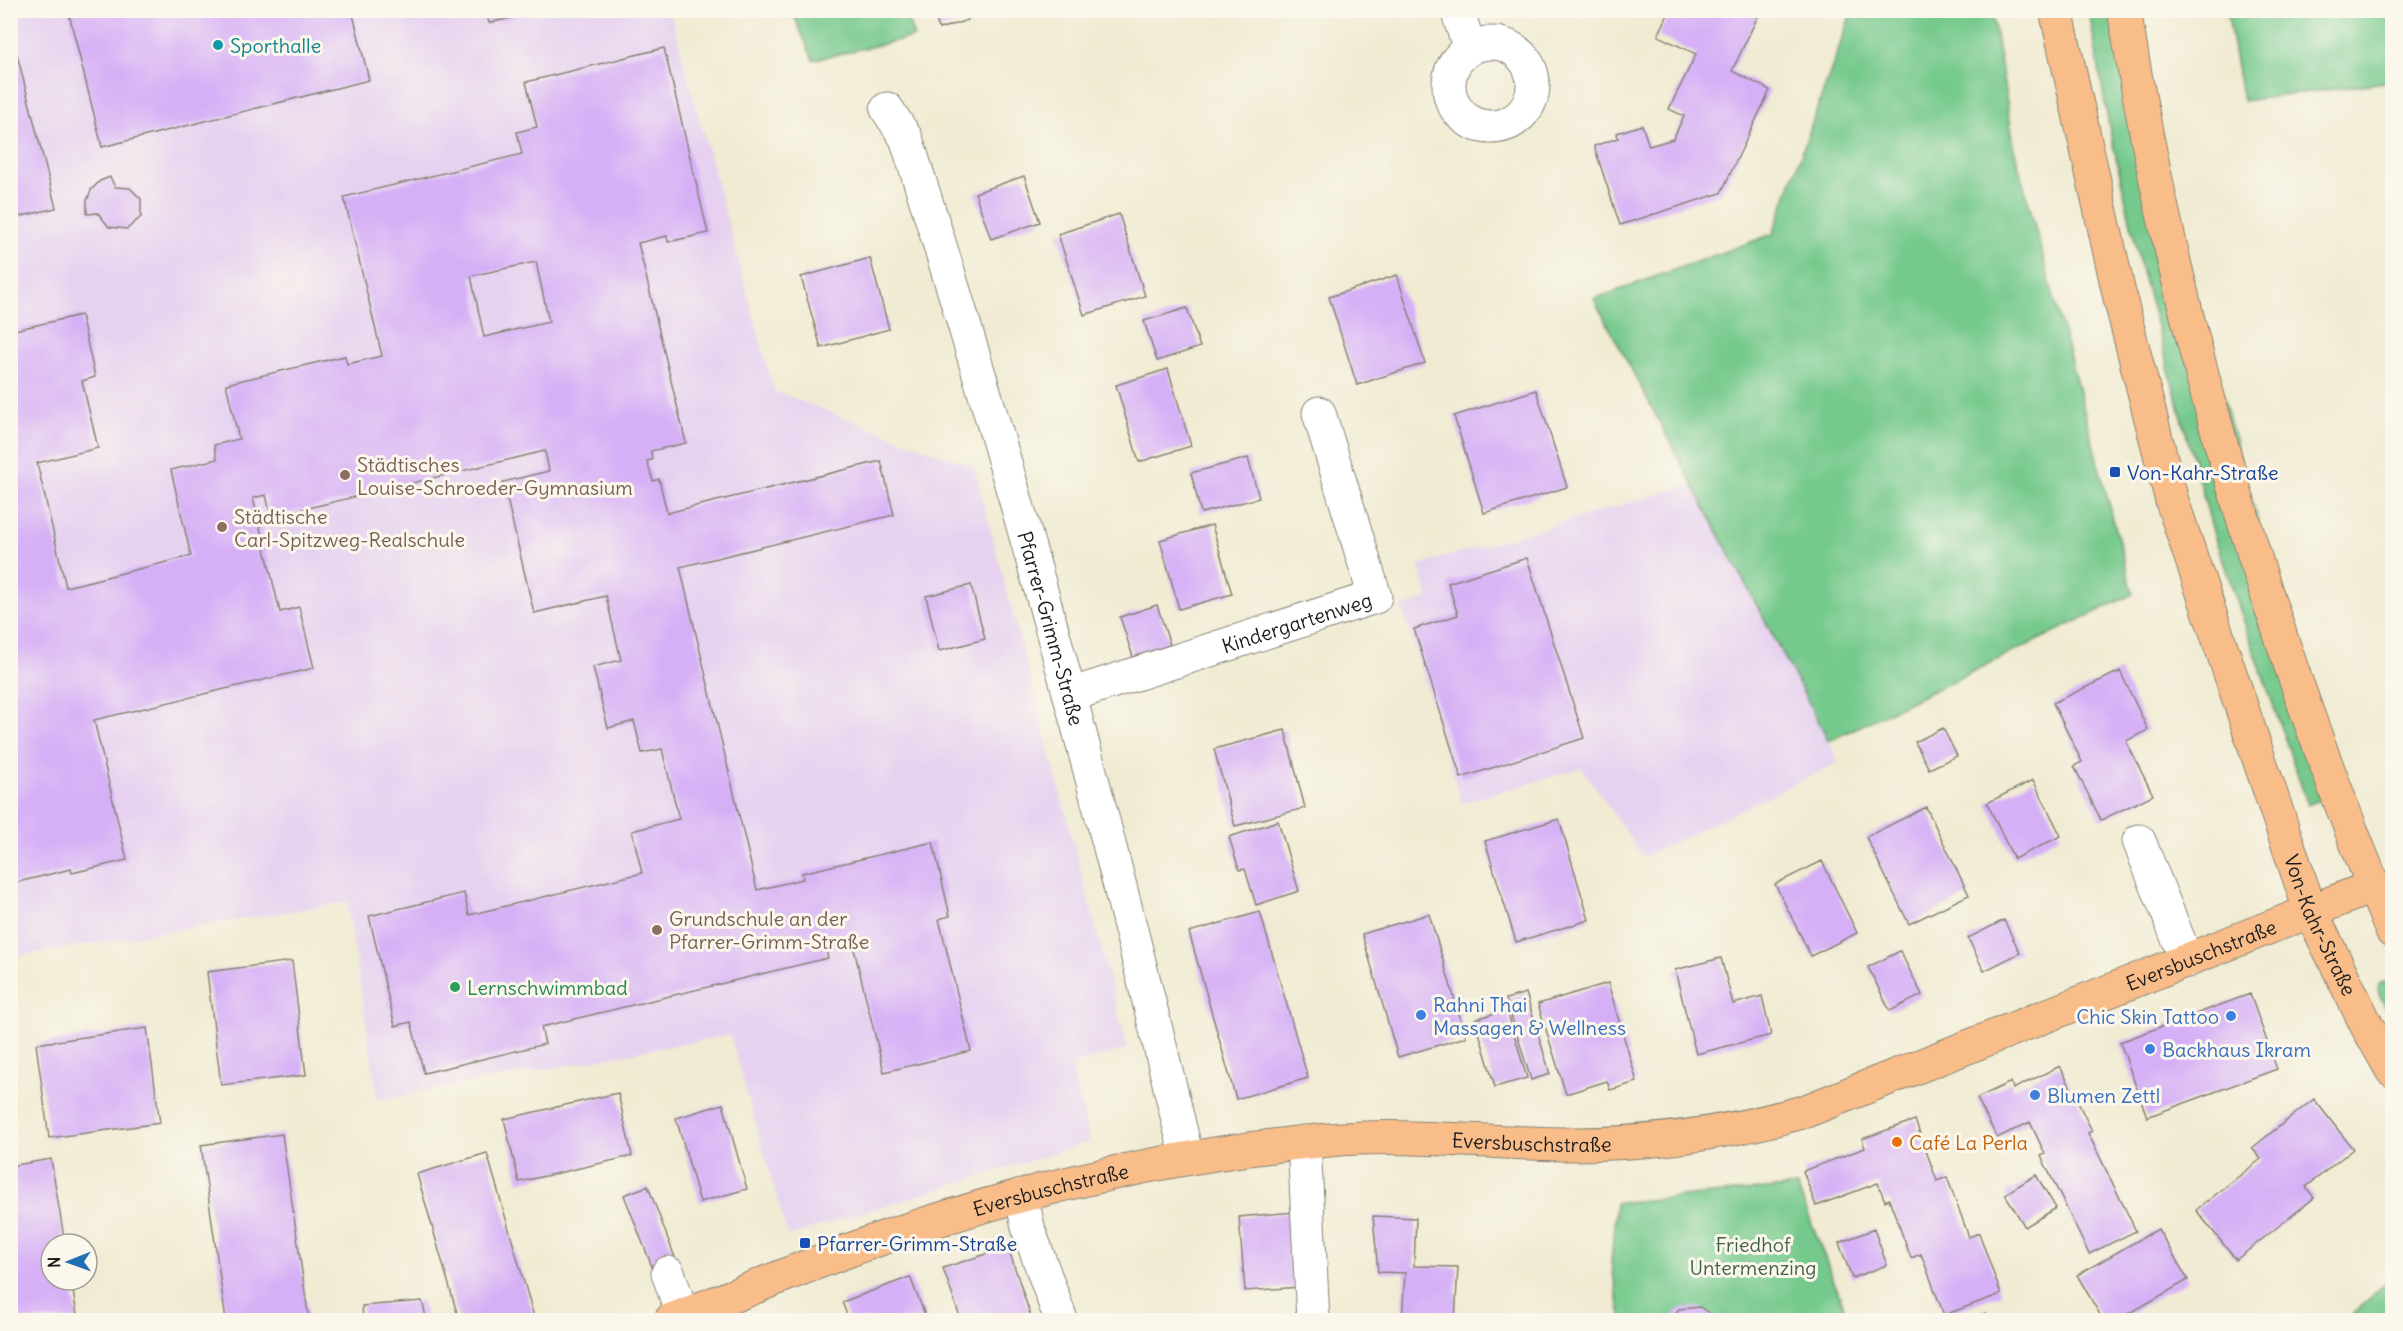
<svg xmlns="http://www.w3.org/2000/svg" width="2403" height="1331" font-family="Delius,sans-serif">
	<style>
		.built { fill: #e6d2f0 }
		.green { fill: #74c98c; stroke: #487254; stroke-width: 1.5 }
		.building { fill: #d6b0f6; fill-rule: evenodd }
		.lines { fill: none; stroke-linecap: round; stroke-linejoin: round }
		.minor-casing { stroke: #868477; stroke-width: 35 }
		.major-casing { stroke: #868477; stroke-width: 35 }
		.minor { stroke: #fff; stroke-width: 33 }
		.major { stroke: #f9bd89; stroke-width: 33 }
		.culture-dot { fill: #0f9aa8; stroke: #fbf7ec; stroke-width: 2 }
		.transit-dot { fill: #1a4fb4; stroke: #fbf7ec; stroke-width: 2 }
		.education-dot { fill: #8d6e63; stroke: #fbf7ec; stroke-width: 2 }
		.leisure-dot { fill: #2e9e5b; stroke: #fbf7ec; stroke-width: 2 }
		.shop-dot { fill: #3f7fe0; stroke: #fbf7ec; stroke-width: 2 }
		.food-dot { fill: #e8710a; stroke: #fbf7ec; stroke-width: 2 }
		.labels { text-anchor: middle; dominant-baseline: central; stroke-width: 6; stroke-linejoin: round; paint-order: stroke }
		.culture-label { font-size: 20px; fill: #0d838f; stroke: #fbf7ec; text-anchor: start }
		.education-label { font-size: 20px; fill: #785e54; stroke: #fbf7ec; text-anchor: start }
		.transit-label { font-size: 20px; fill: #164399; stroke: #fbf7ec; text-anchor: start }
		.street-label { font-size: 20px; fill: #1c1c1c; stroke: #fbf7ec }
		.leisure-label { font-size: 20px; fill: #27864d; stroke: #fbf7ec; text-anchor: start }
		.shop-label { font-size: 20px; fill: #366cbe; stroke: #fbf7ec; text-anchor: start }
		.food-label { font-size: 20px; fill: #c56008; stroke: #fbf7ec; text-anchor: start }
		.park-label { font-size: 20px; fill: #3f6149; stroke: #fbf7ec }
	</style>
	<rect width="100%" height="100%" fill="#fbf7ec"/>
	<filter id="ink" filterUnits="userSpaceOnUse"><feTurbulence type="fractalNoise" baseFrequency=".0167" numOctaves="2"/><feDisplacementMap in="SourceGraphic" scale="12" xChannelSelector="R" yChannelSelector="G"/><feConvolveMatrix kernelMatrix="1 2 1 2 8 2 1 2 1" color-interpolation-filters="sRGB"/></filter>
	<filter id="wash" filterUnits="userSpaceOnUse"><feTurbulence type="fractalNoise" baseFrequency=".008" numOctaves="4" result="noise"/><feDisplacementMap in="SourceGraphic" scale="24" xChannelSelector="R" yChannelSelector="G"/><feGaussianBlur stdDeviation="1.35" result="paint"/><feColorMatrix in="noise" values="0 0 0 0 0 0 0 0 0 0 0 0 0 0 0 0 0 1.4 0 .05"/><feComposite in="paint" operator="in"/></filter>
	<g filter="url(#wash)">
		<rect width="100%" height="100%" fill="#f0ebd2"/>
		<path class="built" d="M11,11H681L671,15L774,391L974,467L1128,1049L1071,1064L1090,1142L788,1236L730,1035L378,1100L347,902L11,957Z
			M1693,484L1829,741L1838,763L1643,857L1582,768L1462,803L1402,607L1429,598L1418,565Z"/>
		<path class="green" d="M792,11H905L914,37L813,60Z
			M1852,11H1992L2015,152L2133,594L1829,741L1594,299L1773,234Z
			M2089,11H2116L2333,793L2308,805L2214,535L2141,268L2109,126Z
			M2227,11H2392V81L2243,101Z
			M2386,981L2392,985V1020L2378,992L2379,984Z
			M1797,1186L1849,1320H1622L1611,1263L1616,1203Z
			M2392,1276V1320H2348Z"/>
		<g id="blocks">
			<path class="building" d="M68,10H352L369,80L102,147Z
				M408,10H429V11L409,16Z
				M486,10H541V11L489,23Z
				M933,10H976L977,11L966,14L968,20L939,29Z
				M1670,10H1758L1756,15L1758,16L1732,71L1770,90L1721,193L1620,225L1594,146L1618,138L1617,133L1642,125L1649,146L1673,139L1684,116L1669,109L1696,54L1658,36Z
				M10,27L56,208L10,219Z
				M664,48L708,233L668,242L667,236L638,243L686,443L651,451L652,460L647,461L653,481L659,479L667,513L881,461L894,515L680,567L757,890L803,879L802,873L933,842L950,916L939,919L971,1051L884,1072L852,941L825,947L828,958L541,1027L545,1044L424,1073L411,1022L395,1026L369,916L464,893L469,915L642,873L632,831L679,819L662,749L642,753L634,721L608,728L593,667L621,660L606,596L534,613L503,482L549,471L545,451L271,517L266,495L253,498L280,612L299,607L314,668L94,720L127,860L72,873L71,869L10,884V331L81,315L95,377L82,381L98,448L37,463L66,587L191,556L171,470L217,459L214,445L239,439L226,384L345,356L347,364L382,356L344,197L522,154L517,132L537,127L526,82ZM536,262L549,322L484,337L471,276Z
				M1024,176L1040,222L991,239L975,193Z
				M110,177L115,187L130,188L141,199V217L127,229L109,227L98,213L87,214V201L91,190L100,181Z
				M1119,214L1145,296L1084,315L1058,234Z
				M870,258L889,329L821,348L801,277Z
				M1397,275L1425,363L1357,385L1329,297Z
				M1187,308L1200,347L1157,361L1144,321Z
				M1168,369L1191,446L1139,462L1116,385Z
				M1536,390L1567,487L1484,513L1454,416Z
				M1248,458L1259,498L1201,513L1191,473Z
				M1212,525L1232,594L1179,609L1160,540Z
				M1527,558L1584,738L1461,778L1414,629L1458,615L1448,583Z
				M971,585L985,639L939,651L926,596Z
				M1157,605L1170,645L1133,657L1120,617Z
				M2120,671L2148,730L2126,741L2153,795L2101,820L2074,766L2082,762L2053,703Z
				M1943,728L1957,756L1929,769L1915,742Z
				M1285,730L1305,808L1235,826L1214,749Z
				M2033,780L2061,836L2014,859L1987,803Z
				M1926,807L1969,895L1909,924L1866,837Z
				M1559,819L1589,920L1516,942L1485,841Z
				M1278,821L1299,891L1256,905L1245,869L1239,870L1229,837Z
				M1822,861L1857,933L1811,956L1775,884Z
				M1260,912L1308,1078L1236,1099L1189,932Z
				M1429,914L1466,1037L1398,1057L1362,934Z
				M2004,920L2020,953L1984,971L1968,938Z
				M1900,951L1922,995L1890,1011L1868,967Z
				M1721,958L1733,1004L1762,996L1771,1035L1696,1054L1675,970Z
				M292,961L306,1075L221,1085L207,972Z
				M1608,983L1637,1082L1610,1090L1607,1081L1566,1094L1538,1004Z
				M1526,993L1550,1074L1531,1080L1506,999Z
				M2250,994L2277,1069L2147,1117L2120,1042Z
				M1507,1010L1527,1078L1495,1087L1475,1019Z
				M147,1028L160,1123L49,1138L36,1044Z
				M2060,1066L2092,1131L2088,1133L2136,1231L2089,1254L2041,1156L2045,1154L2030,1122L1997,1138L1977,1098L2011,1082L2013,1089Z
				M618,1093L632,1156L519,1182L504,1119Z
				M2314,1099L2353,1149L2306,1187L2314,1198L2236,1260L2196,1210L2261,1159L2252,1148Z
				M723,1104L747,1189L700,1202L676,1118Z
				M1915,1120L1937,1181L1947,1177L1969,1237L1979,1233L2001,1294L1944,1315L1921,1254L1911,1258L1889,1199L1885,1201L1878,1183L1816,1206L1803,1171L1865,1148L1862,1139Z
				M282,1134L309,1320H226L201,1145Z
				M487,1153L535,1320H459L417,1174Z
				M51,1159L65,1244H51V1280H71L78,1320H10V1166Z
				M2036,1175L2056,1208L2025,1227L2005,1194Z
				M648,1186L679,1268L656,1277L624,1195Z
				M1294,1212L1300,1287L1245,1291L1239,1217Z
				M1373,1216L1416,1218L1414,1266L1458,1267L1455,1320H1402L1405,1273L1378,1272Z
				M1874,1229L1887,1265L1852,1278L1839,1243Z
				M2158,1229L2188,1280L2118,1320H2103L2077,1275Z
				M1008,1247L1032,1320H961L943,1268Z
				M910,1277L927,1320H849L842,1302Z
				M422,1301L427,1320H363L362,1306Z
				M1700,1307L1719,1320H1670L1679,1309Z
				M1986,1313L1989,1320H1966Z"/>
		</g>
	</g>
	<g filter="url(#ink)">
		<use href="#blocks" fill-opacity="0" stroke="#868477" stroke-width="1.5"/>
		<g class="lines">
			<g class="minor-casing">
				<g id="minor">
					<path d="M1457,10L1470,49"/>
					<circle cx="1491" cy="85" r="42"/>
					<path id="s1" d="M887,109L906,138C1014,473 1105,815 1187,1157"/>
					<path id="s2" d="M1070,695L1375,597L1319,413"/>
					<path d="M2139,841L2187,961"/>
					<path d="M1304,1142L1313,1320"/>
					<path d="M1021,1195L1029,1231L1061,1320"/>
					<path d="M668,1273L683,1316"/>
				</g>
			</g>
			<g class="major-casing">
				<g id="major">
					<path id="s3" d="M2056,10L2120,298L2172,501L2310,910L2367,1026L2392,1070"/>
					<path d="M2124,10C2176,327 2268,635 2392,931"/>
					<path id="s4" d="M671,1320C756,1288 841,1250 928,1223C1059,1181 1192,1152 1329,1140C1407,1133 1485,1143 1563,1144C1646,1145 1726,1134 1806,1111L2374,886"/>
				</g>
			</g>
			<use href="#minor" class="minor"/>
			<use href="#major" class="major"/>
		</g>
	</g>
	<circle class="culture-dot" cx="218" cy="45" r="6"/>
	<g class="transit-dot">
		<rect x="2109" y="466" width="12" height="12" rx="3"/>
		<rect x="799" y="1237" width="12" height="12" rx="3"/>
	</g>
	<g class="education-dot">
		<circle cx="345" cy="475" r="6"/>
		<circle cx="222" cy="527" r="6"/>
		<circle cx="657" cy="930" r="6"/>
	</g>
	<circle class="leisure-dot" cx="455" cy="987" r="6"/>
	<g class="shop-dot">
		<circle cx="1421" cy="1015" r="6"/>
		<circle cx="2231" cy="1016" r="6"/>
		<circle cx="2150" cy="1049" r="6"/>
		<circle cx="2035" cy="1095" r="6"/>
	</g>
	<circle class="food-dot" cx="1897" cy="1142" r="6"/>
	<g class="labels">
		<g class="culture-label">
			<text x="230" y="45">Sporthalle</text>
		</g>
		<g class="education-label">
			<text x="357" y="464">Städtisches<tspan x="357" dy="23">Louise-Schroeder-Gymnasium</tspan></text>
			<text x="234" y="516">Städtische<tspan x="234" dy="23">Carl-Spitzweg-Realschule</tspan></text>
			<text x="669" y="918">Grundschule an der<tspan x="669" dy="23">Pfarrer-Grimm-Straße</tspan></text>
		</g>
		<g class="transit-label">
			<text x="2127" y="472">Von-Kahr-Straße</text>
			<text x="817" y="1243">Pfarrer-Grimm-Straße</text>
		</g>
		<g class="street-label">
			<text stroke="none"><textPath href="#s2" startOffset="238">Kindergartenweg</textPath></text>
			<text stroke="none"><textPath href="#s1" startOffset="546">Pfarrer-Grimm-Straße</textPath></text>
			<text stroke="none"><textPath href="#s3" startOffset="954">Von-Kahr-Straße</textPath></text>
			<text stroke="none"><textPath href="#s4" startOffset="1590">Eversbuschstraße</textPath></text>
			<text stroke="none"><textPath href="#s4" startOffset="888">Eversbuschstraße</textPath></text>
			<text stroke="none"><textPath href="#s4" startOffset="402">Eversbuschstraße</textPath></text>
		</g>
		<g class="leisure-label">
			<text x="467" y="987">Lernschwimmbad</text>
		</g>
		<g class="shop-label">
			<text x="1433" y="1004">Rahni Thai<tspan x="1433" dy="23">Massagen &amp; Wellness</tspan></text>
			<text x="2219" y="1016" text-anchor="end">Chic Skin Tattoo</text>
			<text x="2162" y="1049">Backhaus Ikram</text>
			<text x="2047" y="1095">Blumen Zettl</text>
		</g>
		<g class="food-label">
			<text x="1909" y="1142">Café La Perla</text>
		</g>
		<g class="park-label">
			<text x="1753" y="1244">Friedhof<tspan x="1753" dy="23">Untermenzing</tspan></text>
		</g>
	</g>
	<rect width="2403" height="1331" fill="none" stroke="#fbf7ec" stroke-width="36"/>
	<g transform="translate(69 1262) rotate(269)"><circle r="28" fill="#fbf7ec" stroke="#a29f99" stroke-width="1.5"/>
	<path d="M0-4.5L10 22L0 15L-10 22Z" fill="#1f6fb2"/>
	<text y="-9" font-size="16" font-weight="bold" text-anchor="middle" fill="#1c1c1c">N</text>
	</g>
</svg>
